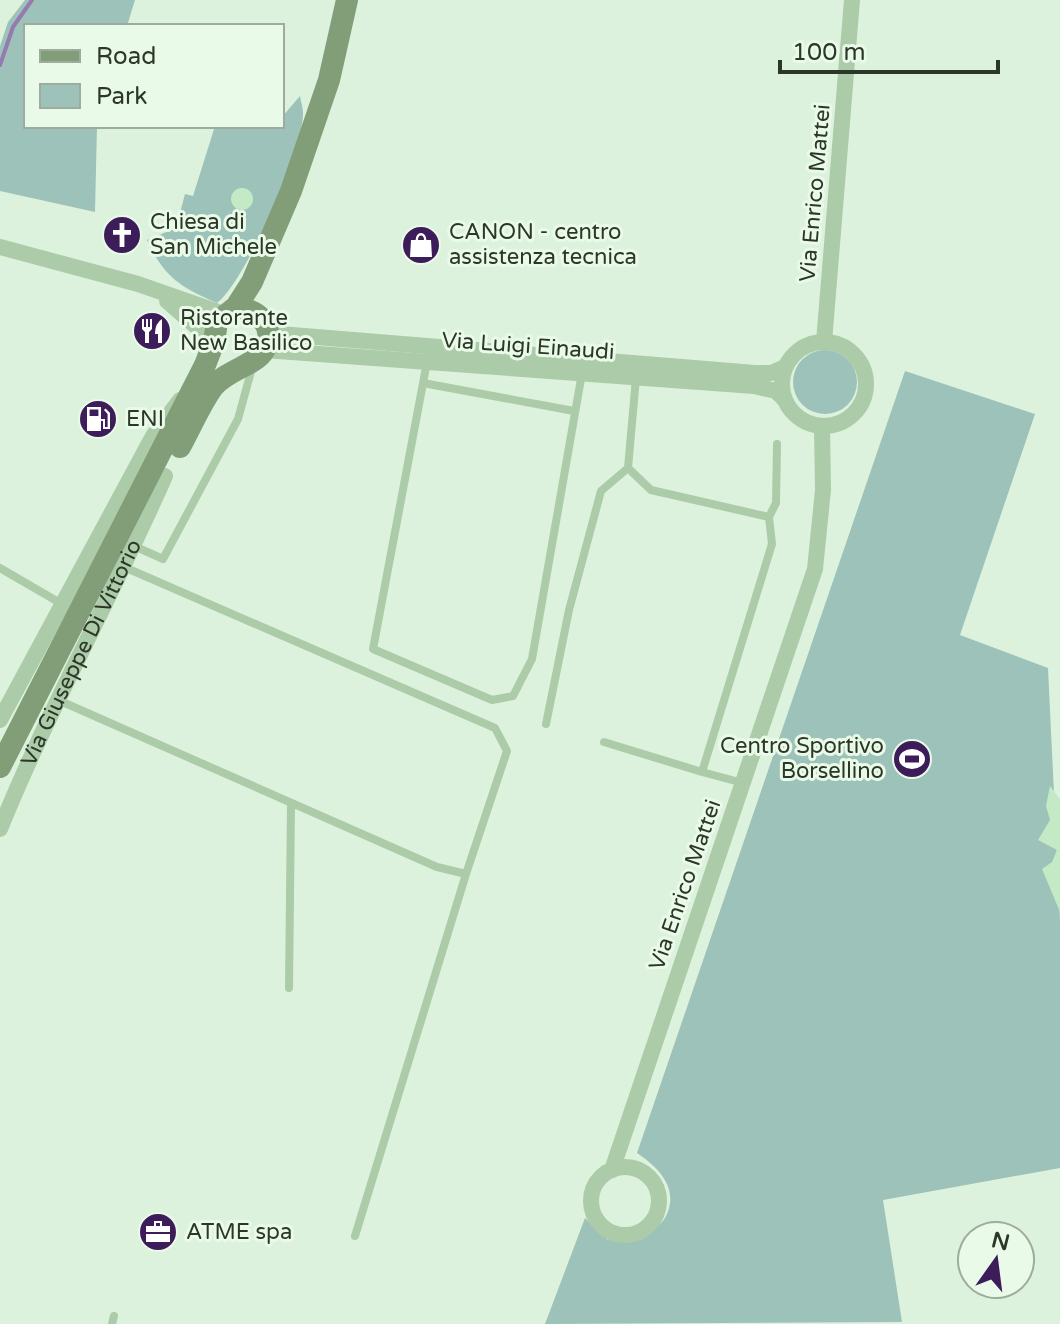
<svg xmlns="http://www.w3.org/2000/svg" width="1060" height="1324" font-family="'Varela Round',sans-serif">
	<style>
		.green { fill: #9cc2b9 }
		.plaza { fill: #c3eac4 }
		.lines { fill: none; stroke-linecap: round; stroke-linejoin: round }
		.stream { stroke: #957bb0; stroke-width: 4 }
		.service { stroke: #accba8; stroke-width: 8 }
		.minor { stroke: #accba8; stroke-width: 16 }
		.secondary { stroke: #819e79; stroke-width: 22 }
		.labels { text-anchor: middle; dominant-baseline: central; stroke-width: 6; stroke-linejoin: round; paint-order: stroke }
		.street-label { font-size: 22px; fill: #2c3728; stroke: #e9fae9 }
		.poi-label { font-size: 22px; fill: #2c3728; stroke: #e9fae9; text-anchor: start }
	</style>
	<rect width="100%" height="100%" fill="#ddf2dd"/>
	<path class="green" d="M25,0H135L127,26H26V126H97L95,212L0,191V46L8,22Z
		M300,96C301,102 303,108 303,114C303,150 245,282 217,303C180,287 164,277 147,240L176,228L185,194L193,196L215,126H282V117Z
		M793 382a32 32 0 1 1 64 0a32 32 0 1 1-64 0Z
		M905,371L1035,414L960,635L1048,668L1060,920V1168L883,1200L902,1322L545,1324L585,1218L608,1240H641C648,1234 660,1226 665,1218C681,1189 658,1167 637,1153Z"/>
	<path class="plaza" d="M231 199a11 11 0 1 1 22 0a11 11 0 1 1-22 0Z
		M1050,786L1060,799V912L1042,869L1052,862L1057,850L1038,840L1050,820L1046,806Z"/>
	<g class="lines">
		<path class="stream" d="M0,65L13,27L32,0"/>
		<path class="service" d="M427,362L373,649L492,700L513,696L532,659L582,373
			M423,383L574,411
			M628,468L651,490L769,517L776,503L777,444
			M134,546L163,559L238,419L252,368
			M124,567L495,728L507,751L466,874
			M0,568L62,604
			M58,700L437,867L466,874L355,1236
			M546,724L569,610L601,491L628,468L636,378
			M604,742L702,772L772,544L769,517
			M702,772L743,783
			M289,988L291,803
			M112,1324L114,1316"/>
		<g class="minor">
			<path d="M0,247L138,284L224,314"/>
			<path d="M167,301L214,342"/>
			<path d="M268,333L755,373H771L785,367"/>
			<circle cx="824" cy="384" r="42"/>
			<path d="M824,342L852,0"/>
			<path d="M264,350L754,386L776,391L785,400"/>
			<path d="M0,720L153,436L180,400"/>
			<path id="s1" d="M0,829C49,708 113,595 165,476"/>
			<circle cx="625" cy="1201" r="34"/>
			<path d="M612,1170L815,569L823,490L822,426"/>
		</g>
		<path class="secondary" d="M180,447C191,427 200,405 213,387C227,370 253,366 263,352C279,329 257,305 233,309
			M0,767L205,365L214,342L217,322L236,307L252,282L291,191L329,80L347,0"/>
	</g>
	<defs>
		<g id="church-disc" transform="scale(2)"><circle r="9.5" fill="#3c1d59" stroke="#e9fae9"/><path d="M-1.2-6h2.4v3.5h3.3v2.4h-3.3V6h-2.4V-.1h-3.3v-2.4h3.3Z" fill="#fff"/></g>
		<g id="shop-disc" transform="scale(2)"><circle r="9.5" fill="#3c1d59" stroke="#e9fae9"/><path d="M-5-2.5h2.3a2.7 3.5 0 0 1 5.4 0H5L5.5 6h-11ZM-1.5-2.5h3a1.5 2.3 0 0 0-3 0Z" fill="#fff"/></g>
		<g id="restaurant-disc" transform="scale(2)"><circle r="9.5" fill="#3c1d59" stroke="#e9fae9"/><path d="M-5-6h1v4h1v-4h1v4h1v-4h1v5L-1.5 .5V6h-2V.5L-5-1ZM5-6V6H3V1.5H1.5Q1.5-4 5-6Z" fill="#fff"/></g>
		<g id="fuel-disc" transform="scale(2)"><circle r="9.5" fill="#3c1d59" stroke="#e9fae9"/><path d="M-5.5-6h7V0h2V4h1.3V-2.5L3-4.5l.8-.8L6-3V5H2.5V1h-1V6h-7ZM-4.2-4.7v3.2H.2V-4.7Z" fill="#fff"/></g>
		<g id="stadium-disc" transform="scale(2)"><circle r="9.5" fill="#3c1d59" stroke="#e9fae9"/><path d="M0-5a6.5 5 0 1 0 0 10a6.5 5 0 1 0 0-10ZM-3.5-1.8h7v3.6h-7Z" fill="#fff"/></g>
		<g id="office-disc" transform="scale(2)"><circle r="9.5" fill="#3c1d59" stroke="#e9fae9"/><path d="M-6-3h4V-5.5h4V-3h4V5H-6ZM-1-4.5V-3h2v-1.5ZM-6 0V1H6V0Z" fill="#fff"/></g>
	</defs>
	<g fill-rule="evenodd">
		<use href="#church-disc" x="122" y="235"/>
		<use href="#shop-disc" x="421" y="245"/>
		<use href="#restaurant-disc" x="152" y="331"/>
		<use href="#fuel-disc" x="98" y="419"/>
		<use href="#stadium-disc" x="912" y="759"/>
		<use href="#office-disc" x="158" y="1232"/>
	</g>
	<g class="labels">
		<g class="street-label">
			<text transform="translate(815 193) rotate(-85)">Via Enrico Mattei</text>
			<text transform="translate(528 346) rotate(4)">Via Luigi Einaudi</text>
			<text stroke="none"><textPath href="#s1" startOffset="194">Via Giuseppe Di Vittorio</textPath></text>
			<text transform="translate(685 885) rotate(-71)">Via Enrico Mattei</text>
		</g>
		<g class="poi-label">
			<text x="150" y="222">Chiesa di<tspan x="150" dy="25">San Michele</tspan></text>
			<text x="449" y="232">CANON - centro<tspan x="449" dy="25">assistenza tecnica</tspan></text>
			<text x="180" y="318">Ristorante<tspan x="180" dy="25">New Basilico</tspan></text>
			<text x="126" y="419">ENI</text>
			<text x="884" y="746" text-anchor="end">Centro Sportivo<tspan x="884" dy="25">Borsellino</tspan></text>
			<text x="186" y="1232">ATME spa</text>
		</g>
	</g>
	<rect x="24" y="24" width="260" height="104" fill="#e9fae9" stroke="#9dac9c" stroke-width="2"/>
	<rect x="40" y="50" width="40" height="12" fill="#819e79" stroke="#9dac9c" stroke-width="2"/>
	<text x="96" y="64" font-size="24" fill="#2c3728">Road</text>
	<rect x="40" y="84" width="40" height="24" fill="#9cc2b9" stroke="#9dac9c" stroke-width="2"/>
	<text x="96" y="104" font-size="24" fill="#2c3728">Park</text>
	<g transform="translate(996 1260) rotate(14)"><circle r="38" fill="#e9fae9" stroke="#9dac9c" stroke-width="2"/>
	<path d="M0-6L14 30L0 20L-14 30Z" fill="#3c1d59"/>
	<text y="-12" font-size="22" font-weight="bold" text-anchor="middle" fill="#2c3728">N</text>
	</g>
	<path d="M780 60v12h218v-12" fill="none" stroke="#2c3728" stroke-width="4"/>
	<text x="792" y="60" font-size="24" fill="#2c3728" stroke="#e9fae9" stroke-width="6" paint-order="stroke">100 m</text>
</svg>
